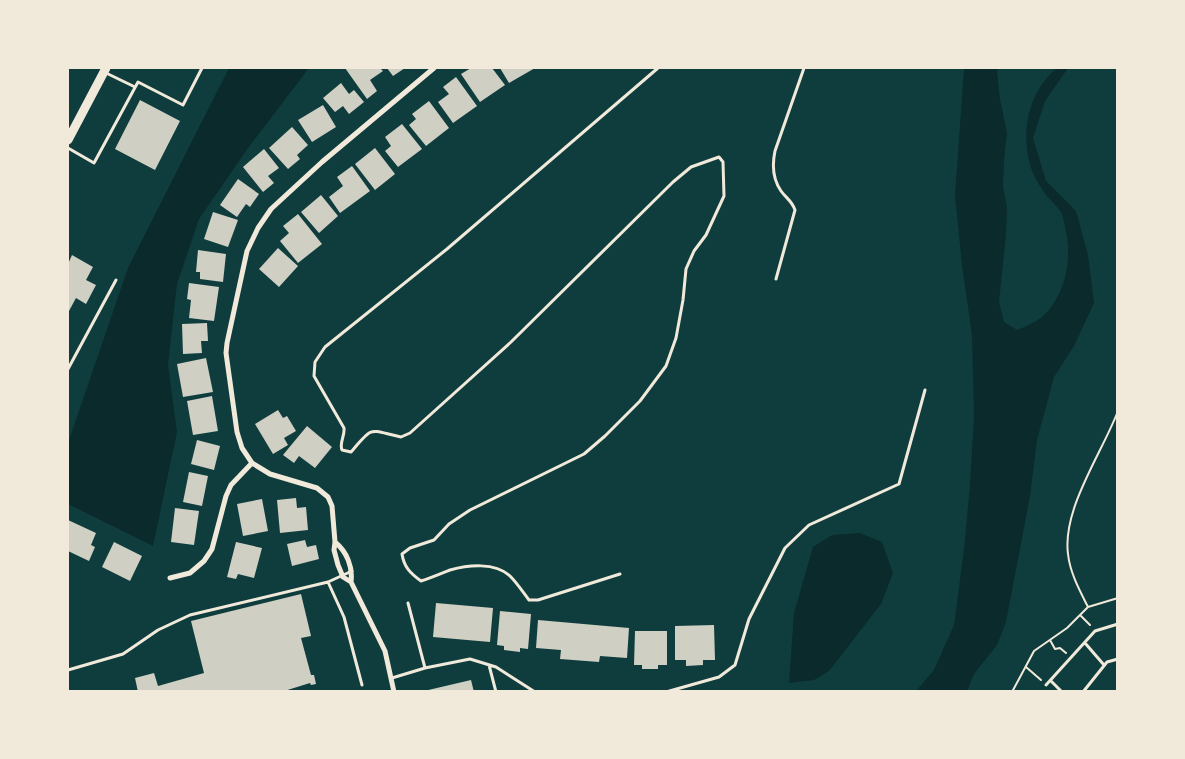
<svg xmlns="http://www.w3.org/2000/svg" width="1185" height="759" font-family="Quicksand,sans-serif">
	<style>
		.water { fill: #0a2a2b }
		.building { fill: #cfcfc3 }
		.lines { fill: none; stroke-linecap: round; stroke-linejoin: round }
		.path { stroke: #f1e9da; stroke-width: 2 }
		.service { stroke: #f1e9da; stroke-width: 3 }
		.minor { stroke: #f1e9da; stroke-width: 5 }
		.primary { stroke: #f1e9da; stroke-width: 9 }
	</style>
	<rect width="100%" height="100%" fill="#0f3d3e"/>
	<path class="water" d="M229,68H309L248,148L199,219L177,284L168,365L177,432L153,546L68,504V443L128,268Z
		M964,68H998L997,71L1000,99L1007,133L1004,160L1003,187L1007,207L1006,234L999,302L1004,322L1017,330C1025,327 1034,323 1041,318C1066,296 1073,258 1065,227C1064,222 1063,216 1061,212C1057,206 1051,201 1046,195C1041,188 1034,177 1031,168C1020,133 1028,92 1057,68H1068L1045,101L1033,138L1046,181L1076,211L1088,255L1094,303L1074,346L1054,377L1037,440L1030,496L1006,622L997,645L974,674L967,691H916L934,670L954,625L964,549L970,485L974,416L972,335L962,265L955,195Z
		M860,533L882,542L893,573L881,604L829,671L814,680L789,683L794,613L813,547L832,535Z"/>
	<path class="building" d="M345,68H380L383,71L370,80L377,91L367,99Z
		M387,68H405L393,76Z
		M471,68H492L505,85L480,102L461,74Z
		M500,68H535L509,83Z
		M456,77L477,106L453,123L438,102L449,94L443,87Z
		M341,83L349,94L354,90L364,102L349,114L343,106L335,112L323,98Z
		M140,100L180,121L155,170L115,149Z
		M429,101L449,128L426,146L409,125L416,119L412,114Z
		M323,105L336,127L312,142L298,120Z
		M402,124L422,149L398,167L385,151L391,146L385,137Z
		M292,127L308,145L297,155L300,159L288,169L269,148Z
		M375,148L395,174L375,190L355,164Z
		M264,149L279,168L268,176L274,183L263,192L243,167Z
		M352,166L370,191L340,213L329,197L343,186L337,177Z
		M238,179L259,194L250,207L246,204L237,217L220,205Z
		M321,195L338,216L319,233L301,212Z
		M213,212L238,220L228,247L204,239Z
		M298,214L322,244L298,263L280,241L289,233L283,226Z
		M278,248L298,266L279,287L259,269Z
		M198,250L226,254L223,282L200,279V272H196Z
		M72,255L93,267L86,280L96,285L86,304L76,298L69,311L68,310V264Z
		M189,283L219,287L214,321L189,318L191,300L187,299Z
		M207,323L208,341H201L202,353L183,354L182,324Z
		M206,358L213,392L183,397L177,364Z
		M212,396L218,431L193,435L187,401Z
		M278,410L283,418L287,416L296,431L284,438L288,445L273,454L255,424Z
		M307,426L332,447L315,468L299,456L294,463L283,455Z
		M197,440L220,446L214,470L191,464Z
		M189,472L208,476L202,506L183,502Z
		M296,498L297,508L306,507L308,530L280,533L277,500Z
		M262,499L268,531L243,536L237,504Z
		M175,508L199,511L194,545L171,542Z
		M68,520L96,533L91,545L95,547L89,561L68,551Z
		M305,540L307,547L316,545L319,559L292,566L287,544Z
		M114,542L142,556L130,581L102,567Z
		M236,542L262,548L254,578L238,574L236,579L227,577Z
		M301,594L311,636L301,638L311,675H314L316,684L311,685L310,683L281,692H138L135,678L154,673L158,686L204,673L191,621Z
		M436,603L493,608L490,642L433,637Z
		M500,611L531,614L528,649L520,648V652L504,650V646L497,645Z
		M538,620L629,628L627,658L600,656L599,662L560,659L561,650L536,648Z
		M714,625L715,660H703V665L686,666V660H675V626Z
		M635,631H667V665H658V669H642V665H634Z
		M471,680L474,692H425L424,691Z"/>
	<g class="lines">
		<path class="path" d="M1088,607L1118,598
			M1080,615L1090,625
			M1050,640L1055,649L1060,648L1066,653
			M1026,667L1041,680
			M1012,692L1034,651L1067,628L1088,607C1080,591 1070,573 1068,554C1062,509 1102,453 1118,411"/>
		<path class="service" d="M104,72L135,87
			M68,148L94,163L138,82L183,105L202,68
			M776,279L795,210C792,201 786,198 781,191C772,178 772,165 775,151L804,68
			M68,369L116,280
			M620,574L538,600H529C523,592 517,583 510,576C495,562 468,565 450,570C440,574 431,578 421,581C410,573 404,567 402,554L410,548L434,540L449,524L470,510L584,454L605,436L640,401L666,366L676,338L683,300L686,269L694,251L706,235L724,196L723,162L719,157L691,167L673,182L511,342L410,433L401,437C368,430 374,425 351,452L342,450C339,443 345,436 344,428L314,376L315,362L325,347L447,249L658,68
			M328,582L344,617L362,685
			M408,603L425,668
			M1085,643L1104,665
			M489,665L496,692
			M68,670L123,654L158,630L190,615L328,582L352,571
			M392,678L425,668L470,659L496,667L535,692
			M1051,681L1062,692
			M1046,685L1095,631L1118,624
			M666,692L719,677L735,665L749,619L785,548L809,525L899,484L925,390
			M1083,692L1107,662L1118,659"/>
		<path class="minor" d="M335,542C347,552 353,567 351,582
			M170,578L190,573L204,561L212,549L226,496L231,485L252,463
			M394,692L385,651L351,582L343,577L338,565L334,550L335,542L332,506L328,497L317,488L270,474L252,463L242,448L237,432L226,353L227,343L247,251L258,228L271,209L322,162L434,68"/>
		<path class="primary" d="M68,140L106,68"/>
	</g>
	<rect width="1185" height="759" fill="none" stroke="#f1e9da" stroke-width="138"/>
</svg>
